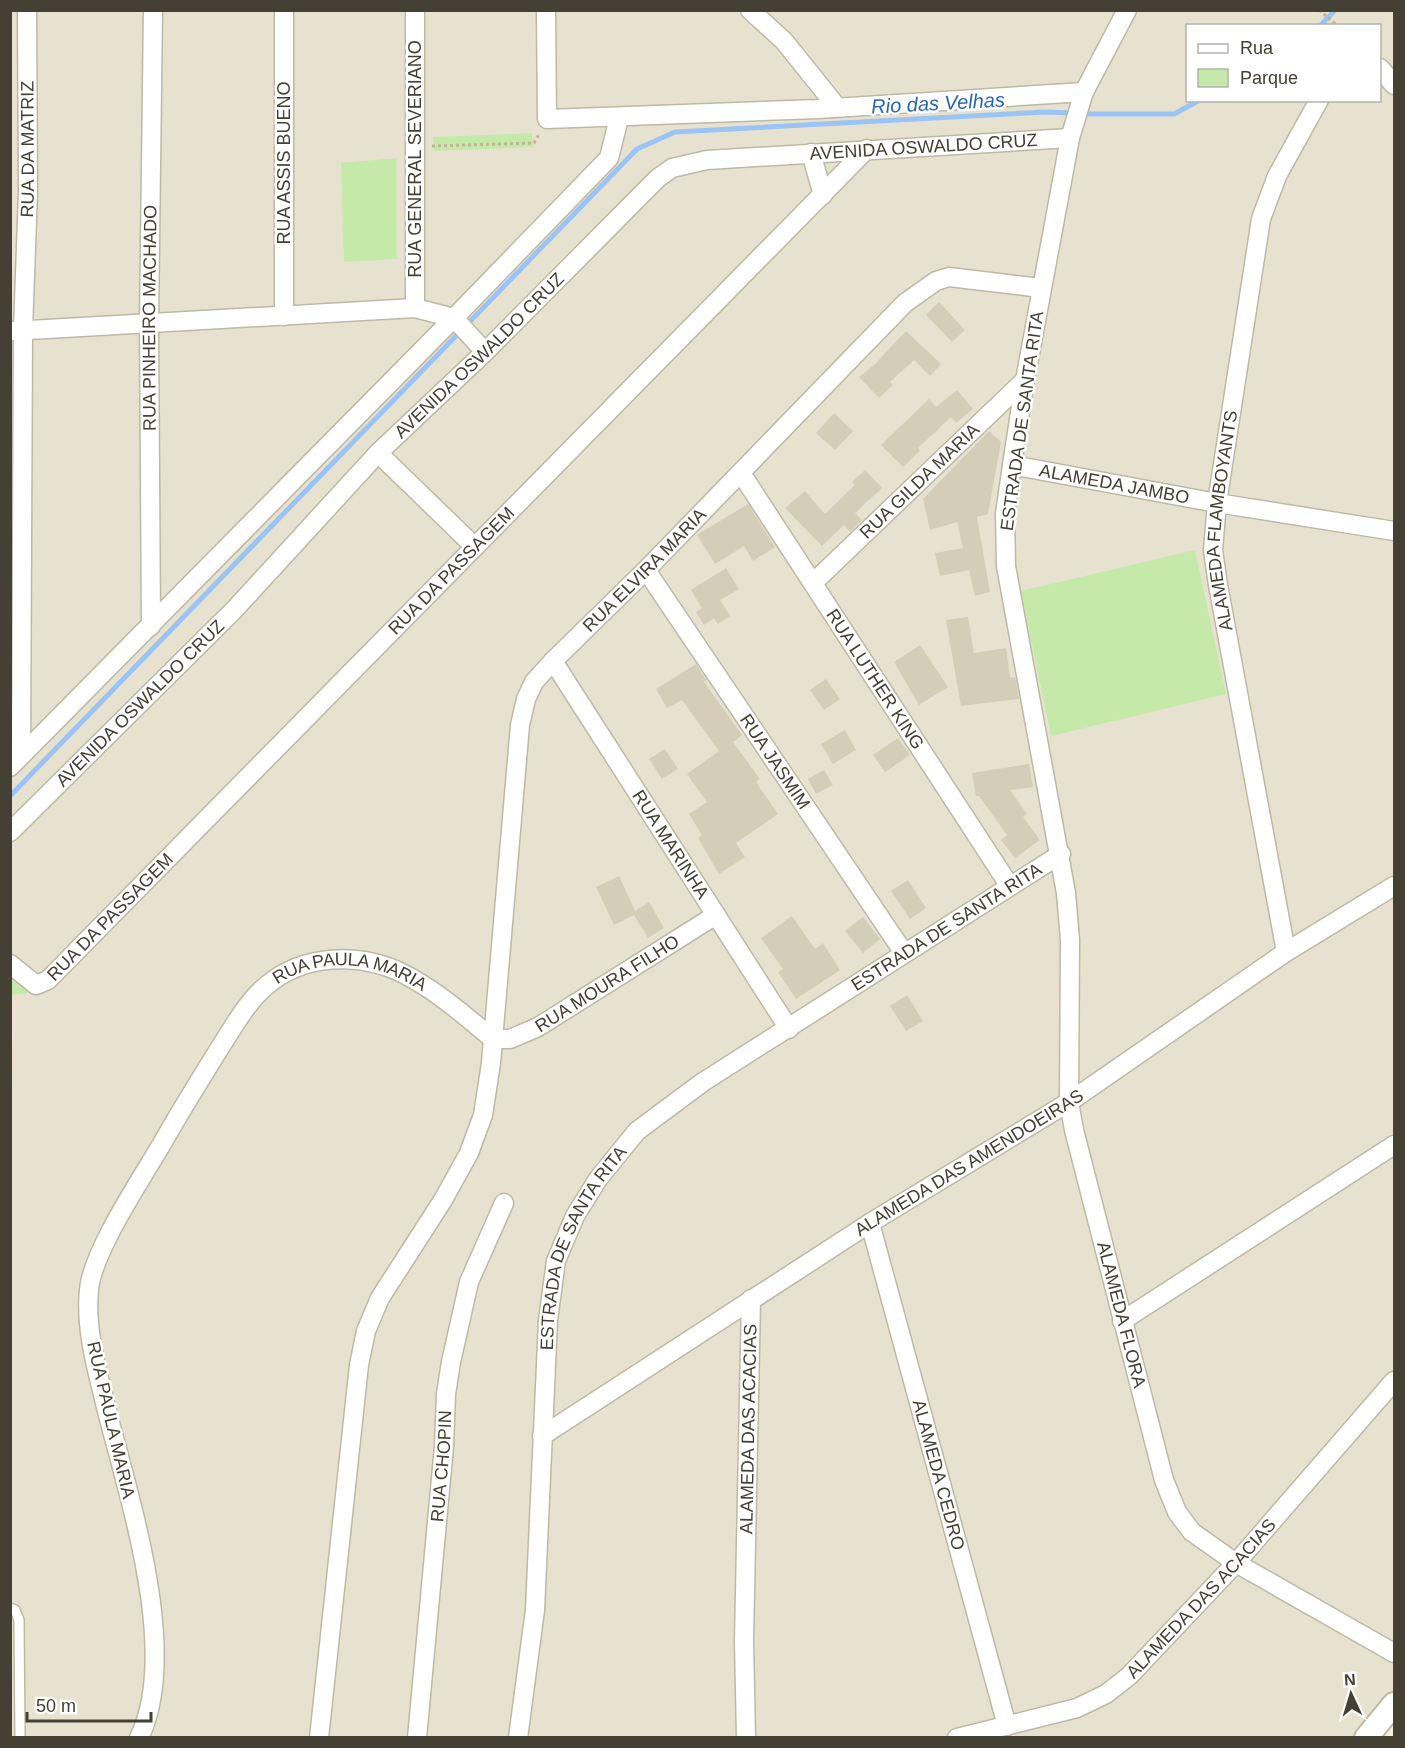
<svg xmlns="http://www.w3.org/2000/svg" width="1405" height="1748" font-family="Helvetica,sans-serif">
	<style>
		.residential { fill: #e7e2d0; fill-rule: evenodd }
		.medical { fill: #f4ddd5 }
		.green { fill: #c4e9a8 }
		.lines { fill: none; stroke-linecap: round; stroke-linejoin: round }
		.stream { stroke: #9ac4f3; stroke-width: 5 }
		.building { fill: #d4cdb7 }
		.service-casing { stroke: #beb9a5; stroke-width: 12 }
		.minor-casing { stroke: #beb9a5; stroke-width: 21 }
		.tertiary-casing { stroke: #beb9a5; stroke-width: 26 }
		.path { stroke: #c1b795; stroke-width: 3; stroke-dasharray: 3 3; stroke-linecap: butt }
		.service { stroke: #fff; stroke-width: 9 }
		.minor { stroke: #fff; stroke-width: 18 }
		.tertiary { stroke: #fff; stroke-width: 22 }
		.labels { text-anchor: middle; dominant-baseline: central; stroke-width: 5; stroke-linejoin: round; paint-order: stroke }
		.street-label { font-size: 18px; fill: #444033; stroke: #fff }
		.water-label { font-size: 20px; font-style: italic; fill: #2767b5; stroke: #fff }
	</style>
	<rect width="100%" height="100%" fill="#f2f0e2"/>
	<path class="residential" d="M11,11H1394V1693L1359,1738H11ZM1188,26H1380V100H1188Z"/>
	<path class="medical" d="M11,1001H17L11,1103H10Z"/>
	<path class="green" d="M532,133L533,147L434,151L433,137Z
		M397,158V259L344,262L341,163Z
		M1195,550L1226,694L1051,736L1021,591Z
		M11,975L29,993L11,995Z"/>
	<g class="lines">
		<path class="stream" d="M1320,26L1335,10
			M1082,114H1174L1200,100
			M10,796L637,149L675,132L1046,112L1073,113"/>
	</g>
	<path class="building" d="M939,302L965,330L952,342L926,315Z
		M906,331L941,364L930,376L914,360L890,382L893,385L879,398L859,377L874,365Z
		M957,390L973,409L956,423L951,417L918,448L920,451L903,467L881,445L929,399L936,407Z
		M834,413L853,431L835,450L816,433Z
		M989,431L1001,442L988,514L977,517L990,592L975,596L969,570L940,576L935,553L963,548L957,522L930,530L923,499Z
		M865,470L882,488L855,513L862,520L850,532L844,525L822,546L785,508L805,491L825,514L855,485L852,482Z
		M748,504L775,547L753,561L744,546L715,564L697,535Z
		M726,568L739,589L720,600L730,616L718,624L714,618L704,625L696,612L702,608L691,590Z
		M968,617L974,653L1006,648L1010,678L1015,677L1019,699L961,706L946,620Z
		M920,645L948,687L919,705L894,662Z
		M696,664L706,680L704,682L742,735L733,742L760,779L756,782L778,814L736,843L745,857L719,874L698,838L702,835L689,814L707,802L687,774L719,751L682,700L667,708L656,689Z
		M826,679L840,699L824,710L810,690Z
		M845,730L856,750L833,764L821,744Z
		M898,738L910,755L885,772L873,755Z
		M665,749L678,769L662,779L649,759Z
		M1029,764L1033,787L1010,790L1027,814L1023,817L1040,840L1015,858L1001,840L1007,835L979,796H976L972,773Z
		M824,770L833,785L816,794L808,779Z
		M619,876L635,911L649,902L664,928L648,938L634,915L614,925L596,887Z
		M908,880L926,908L910,919L891,891Z
		M792,916L815,949L823,943L840,970L796,999L778,972L783,969L761,938Z
		M863,917L880,939L863,953L845,931Z
		M907,995L923,1021L906,1031L890,1006Z"/>
	<g class="lines">
		<g class="service-casing">
			<path id="service" d="M10,1608L15,1610L19,1620L20,1738"/>
		</g>
		<g class="minor-casing">
			<g id="minor">
				<path d="M415,10V308"/>
				<path d="M546,10L547,119L818,109L1084,92"/>
				<path d="M750,10L784,41L837,107"/>
				<path id="s1" d="M1127,10L1084,92L1070,138L1025,380L1012,465L1005,514L1006,566L1066,893L1070,940L1069,1102L1074,1130L1164,1480L1177,1512L1192,1532L1236,1563L1394,1653"/>
				<path d="M1380,68L1394,85"/>
				<path d="M811,153L823,195"/>
				<path d="M284,316V10"/>
				<path d="M12,331L415,308L454,318L485,352"/>
				<path d="M378,453L475,547"/>
				<path id="s2" d="M1012,465L1217,503L1394,531"/>
				<path id="s3" d="M741,473L1009,885"/>
				<path id="s4" d="M646,570L904,953"/>
				<path id="s5" d="M814,582L1025,380"/>
				<path id="s6" d="M151,626L149,322L153,10"/>
				<path id="s7" d="M553,661L789,1029"/>
				<path id="s8" d="M21,755L23,330L28,192L27,10"/>
				<path d="M10,767L454,318L609,158L619,118"/>
				<path id="s9" d="M10,832L234,610L378,453L485,352L658,178L672,168L707,160L1070,138"/>
				<path id="s10" d="M1286,952L1218,585L1213,550L1217,503L1261,219L1277,176L1319,100"/>
				<path id="s11" d="M10,964L36,985L48,980L867,149"/>
				<path id="s12" d="M493,1039H510L538,1027L716,915"/>
				<path id="s13" d="M870,1223L1007,1726"/>
				<path d="M1122,1321L1394,1145"/>
				<path id="s14" d="M542,1436L870,1223L1069,1102L1286,952L1394,886"/>
				<path id="s15" d="M139,1738C181,1652 128,1496 106,1407C97,1370 85,1329 89,1290C92,1252 142,1178 163,1142C181,1110 201,1078 221,1046C234,1026 247,1002 266,986C303,954 359,952 402,973C436,990 464,1015 493,1039"/>
				<path id="s16" d="M319,1738L359,1365L366,1331L380,1298L443,1200L469,1153L483,1115L491,1063L520,725L526,699L534,682L553,661L646,570L905,303L936,281L949,277L1041,288"/>
				<path id="s17" d="M417,1738L444,1446L446,1394L451,1362L469,1282L504,1203"/>
				<path id="s18" d="M518,1738L535,1610L548,1320L556,1261L575,1216L598,1179L637,1131L703,1082L1061,854"/>
				<path id="s19" d="M746,1738L744,1641L751,1299"/>
				<path id="s20" d="M957,1738L1077,1708L1106,1694L1129,1676L1236,1563L1394,1381"/>
			</g>
		</g>
		<g class="tertiary-casing">
			<path id="tertiary" d="M1366,1738L1394,1704"/>
		</g>
		<path class="path" d="M1319,10L1338,26
			M432,146L534,143L539,134"/>
		<use href="#service" class="service"/>
		<use href="#minor" class="minor"/>
		<use href="#tertiary" class="tertiary"/>
	</g>
	<g class="labels">
		<g class="street-label">
			<text stroke="none"><textPath href="#s9" startOffset="1191">AVENIDA OSWALDO CRUZ</textPath></text>
			<text stroke="none"><textPath href="#s8" startOffset="606">RUA DA MATRIZ</textPath></text>
			<text transform="translate(415 159) rotate(-90)">RUA GENERAL SEVERIANO</text>
			<text transform="translate(284 163) rotate(-90)">RUA ASSIS BUENO</text>
			<text stroke="none"><textPath href="#s6" startOffset="308">RUA PINHEIRO MACHADO</textPath></text>
			<text stroke="none"><textPath href="#s9" startOffset="669">AVENIDA OSWALDO CRUZ</textPath></text>
			<text transform="translate(1022 421) rotate(-82)">ESTRADA DE SANTA RITA</text>
			<text stroke="none"><textPath href="#s5" startOffset="146">RUA GILDA MARIA</textPath></text>
			<text stroke="none"><textPath href="#s2" startOffset="104">ALAMEDA JAMBO</textPath></text>
			<text stroke="none"><textPath href="#s10" startOffset="438">ALAMEDA FLAMBOYANTS</textPath></text>
			<text stroke="none"><textPath href="#s16" startOffset="1251">RUA ELVIRA MARIA</textPath></text>
			<text stroke="none"><textPath href="#s11" startOffset="621">RUA DA PASSAGEM</textPath></text>
			<text stroke="none"><textPath href="#s3" startOffset="246">RUA LUTHER KING</textPath></text>
			<text stroke="none"><textPath href="#s9" startOffset="183">AVENIDA OSWALDO CRUZ</textPath></text>
			<text stroke="none"><textPath href="#s4" startOffset="231">RUA JASMIM</textPath></text>
			<text stroke="none"><textPath href="#s7" startOffset="218">RUA MARINHA</textPath></text>
			<text stroke="none"><textPath href="#s11" startOffset="135">RUA DA PASSAGEM</textPath></text>
			<text stroke="none"><textPath href="#s18" startOffset="1004">ESTRADA DE SANTA RITA</textPath></text>
			<text stroke="none"><textPath href="#s12" startOffset="129">RUA MOURA FILHO</textPath></text>
			<text stroke="none"><textPath href="#s15" startOffset="902">RUA PAULA MARIA</textPath></text>
			<text stroke="none"><textPath href="#s14" startOffset="507">ALAMEDA DAS AMENDOEIRAS</textPath></text>
			<text stroke="none"><textPath href="#s18" startOffset="500">ESTRADA DE SANTA RITA</textPath></text>
			<text stroke="none"><textPath href="#s1" startOffset="1335">ALAMEDA FLORA</textPath></text>
			<text transform="translate(111 1420) rotate(77)">RUA PAULA MARIA</text>
			<text stroke="none"><textPath href="#s19" startOffset="309">ALAMEDA DAS ACACIAS</textPath></text>
			<text stroke="none"><textPath href="#s17" startOffset="273">RUA CHOPIN</textPath></text>
			<text stroke="none"><textPath href="#s13" startOffset="261">ALAMEDA CEDRO</textPath></text>
			<text stroke="none"><textPath href="#s20" startOffset="291">ALAMEDA DAS ACACIAS</textPath></text>
		</g>
		<g class="water-label">
			<text transform="translate(938 103) rotate(-3)">Rio das Velhas</text>
		</g>
	</g>
	<rect width="1405" height="1748" fill="none" stroke="#444033" stroke-width="24"/>
	<rect x="1186" y="24" width="195" height="78" fill="#ffffff" stroke="#b4b3ad" stroke-width="1.5"/>
	<rect x="1198" y="44" width="30" height="9" fill="#ffffff" stroke="#b4b3ad" stroke-width="1.5"/>
	<text x="1240" y="54" font-size="18" fill="#444033">Rua</text>
	<rect x="1198" y="69" width="30" height="18" fill="#c4e9a8" stroke="#b4b3ad" stroke-width="1.5"/>
	<text x="1240" y="84" font-size="18" fill="#444033">Parque</text>
	<g transform="translate(1351 1694) rotate(356)" stroke="#ffffff" stroke-width="4.5" paint-order="stroke">
	<path d="M0-4.5L10 22L0 15L-10 22Z" fill="#444033"/>
	<text y="-9" font-size="16" font-weight="bold" text-anchor="middle" fill="#444033">N</text>
	</g>
	<path d="M27 1712v9h124v-9" fill="none" stroke="#444033" stroke-width="3"/>
	<text x="36" y="1712" font-size="18" fill="#444033" stroke="#ffffff" stroke-width="4.5" paint-order="stroke">50 m</text>
</svg>
